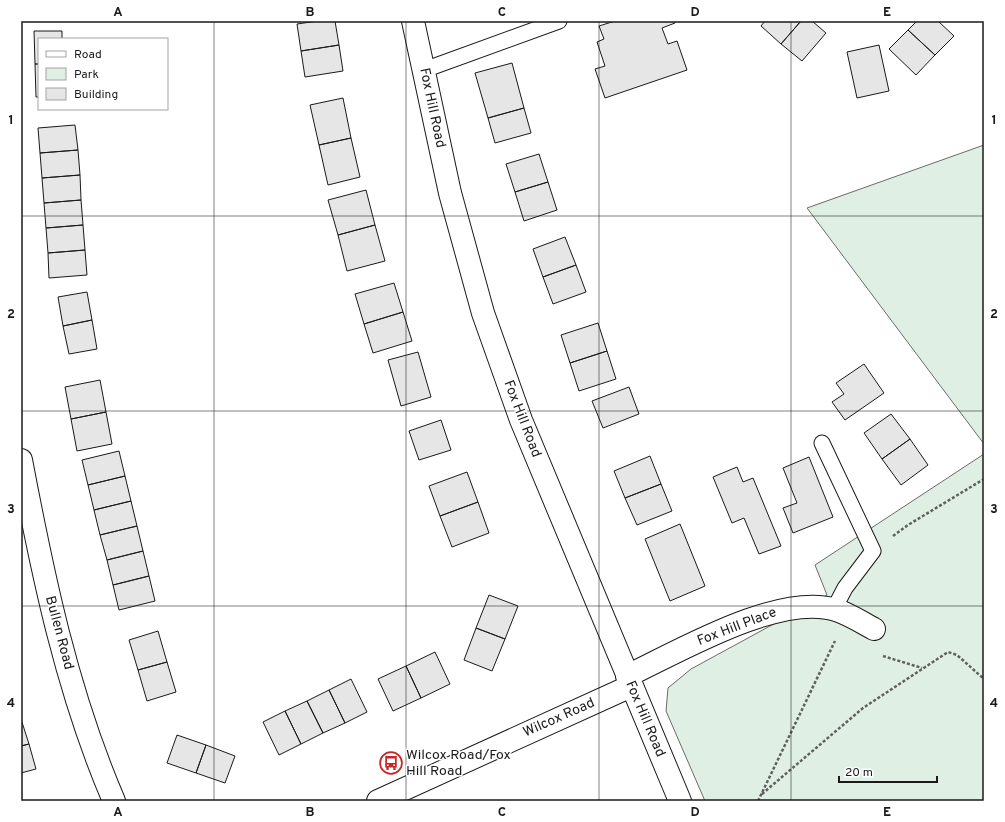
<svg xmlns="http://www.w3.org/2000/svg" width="1005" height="822" font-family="Overpass,sans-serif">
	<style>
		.green { fill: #e0efe3; stroke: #6a6a6a }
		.building { fill: #e6e6e6; stroke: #1a1a1a }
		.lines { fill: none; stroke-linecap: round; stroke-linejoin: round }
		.lane-casing { stroke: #1a1a1a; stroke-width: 17 }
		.street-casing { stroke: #1a1a1a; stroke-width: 24 }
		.secondary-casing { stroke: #1a1a1a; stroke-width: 24 }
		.path { stroke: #5f5f5f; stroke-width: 2.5; stroke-dasharray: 3 2; stroke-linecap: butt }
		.lane { stroke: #fff; stroke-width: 15 }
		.street { stroke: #fff; stroke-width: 22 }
		.secondary { stroke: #fff; stroke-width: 22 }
		.grid { fill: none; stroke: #1a1a1a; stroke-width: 1; stroke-opacity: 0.55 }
		.labels { text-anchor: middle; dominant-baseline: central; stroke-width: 3; stroke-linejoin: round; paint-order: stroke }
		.street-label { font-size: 14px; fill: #1a1a1a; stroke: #fff }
		.poi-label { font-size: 14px; fill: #1a1a1a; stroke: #fff; text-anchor: start }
		.neatline { fill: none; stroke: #1a1a1a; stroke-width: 1.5 }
		.grid-label { font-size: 13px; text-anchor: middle; font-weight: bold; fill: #1a1a1a }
	</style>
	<rect width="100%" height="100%" fill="#fff"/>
	<path class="green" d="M984,145V444L807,208Z
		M984,454V801H705L666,711L668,688L691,669L827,595L815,565Z"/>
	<path class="building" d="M318,21H335L339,45L301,51L297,24Z
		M615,21H675V23L662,28L668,44L677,41L687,70L605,98L595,69L605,66L597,42L604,39L599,26Z
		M765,21H801L781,44L761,26Z
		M801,21H812L826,33L802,61L781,44Z
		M917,21H938L954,36L935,55L908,30Z
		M908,30L935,55L916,75L889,49Z
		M34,31H62V39H39V64H35Z
		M339,45L343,71L305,77L301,51Z
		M879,45L889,91L857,98L847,52Z
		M512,63L524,108L488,118L475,73Z
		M35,64H39V97H36Z
		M343,98L351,138L319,145L310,105Z
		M524,108L531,133L495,143L488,118Z
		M75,125L78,150L40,153L38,128Z
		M351,138L360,177L328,185L319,145Z
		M78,150L80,175L42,178L40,153Z
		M539,154L548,182L515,192L506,164Z
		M80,175L81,200L44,203L42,178Z
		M548,182L557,210L524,221L515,192Z
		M366,190L375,225L338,235L328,200Z
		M81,200L83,225L46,228L44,203Z
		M83,225L85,250L48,253L46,228Z
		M375,225L385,261L347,271L338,235Z
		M565,237L576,265L543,277L533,249Z
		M85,250L87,275L49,278L48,253Z
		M576,265L586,292L553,304L543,277Z
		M394,283L403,312L364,324L355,294Z
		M87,292L92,320L63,326L58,297Z
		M403,312L412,341L373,353L364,324Z
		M92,320L97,349L69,354L63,326Z
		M598,323L607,351L570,363L561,335Z
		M607,351L616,379L579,391L570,363Z
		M418,352L431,397L401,406L388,360Z
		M864,364L884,393L845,420L832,402L844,394L836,383Z
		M100,380L106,412L71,419L65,387Z
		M629,387L639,414L603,428L592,401Z
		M106,412L112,444L77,451L71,419Z
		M891,414L910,439L882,459L864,433Z
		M441,420L451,450L419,460L409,431Z
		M910,439L928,465L901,485L882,459Z
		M119,451L125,476L88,485L82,460Z
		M650,456L661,484L625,498L614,471Z
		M809,457L833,517L793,533L783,508L797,503L783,468Z
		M737,467L743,482L753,478L781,546L759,554L744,518L732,523L713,477Z
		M467,472L478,502L440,516L429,486Z
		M125,476L131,501L94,510L88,485Z
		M661,484L672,511L637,525L625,498Z
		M131,501L137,526L100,535L94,510Z
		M478,502L489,533L452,547L440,516Z
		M680,524L705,586L670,601L645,539Z
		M137,526L143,551L107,560L100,535Z
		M143,551L149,576L113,585L107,560Z
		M149,576L155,601L119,610L113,585Z
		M489,595L518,606L505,639L476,628Z
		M476,628L505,639L492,671L464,660Z
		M158,631L167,662L138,670L129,640Z
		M435,652L450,684L421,698L406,666Z
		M167,662L176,692L147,701L138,670Z
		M406,666L421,698L393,711L378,679Z
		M351,679L367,712L345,723L329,690Z
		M329,690L345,723L323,733L307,701Z
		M307,701L323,733L301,744L285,711Z
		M285,711L301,744L279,755L263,722Z
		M21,719L29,744L21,746Z
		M177,735L206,745L196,773L167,763Z
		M29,744L36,769L21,773V746Z
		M206,745L235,756L225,783L196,773Z"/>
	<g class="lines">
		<g class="lane-casing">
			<path id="lane" d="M424,70L559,21
				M822,443L873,551L845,588L834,609"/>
		</g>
		<g class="street-casing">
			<path id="street" d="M21,460C43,576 67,692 114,801
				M627,676C678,652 779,592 836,610C849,614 861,622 874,629
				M378,801L631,686"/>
		</g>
		<g class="secondary-casing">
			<path id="secondary" d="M413,21L450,193L483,313L521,420L680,801"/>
		</g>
		<path class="path" d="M893,536L908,525L984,479
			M883,656L922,668
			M762,794L863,708L948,652L957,655L984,679
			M758,801L835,641"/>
		<use href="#lane" class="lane"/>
		<use href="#street" class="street"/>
		<use href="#secondary" class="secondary"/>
	</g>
	<path class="grid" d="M214,21V801M406,21V801M599,21V801M791,21V801M21,216H984M21,411H984M21,606H984"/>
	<defs>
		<g id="bus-ring" transform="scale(1.15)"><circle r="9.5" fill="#fff" stroke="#c62828" stroke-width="1.5"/><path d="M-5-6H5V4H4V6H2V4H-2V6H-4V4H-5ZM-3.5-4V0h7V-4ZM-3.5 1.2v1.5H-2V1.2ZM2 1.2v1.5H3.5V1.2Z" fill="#c62828"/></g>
	</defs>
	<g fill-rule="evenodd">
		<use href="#bus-ring" x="391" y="763"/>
	</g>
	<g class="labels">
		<g class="street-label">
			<text transform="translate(432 108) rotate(78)">Fox Hill Road</text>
			<text transform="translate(522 419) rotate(69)">Fox Hill Road</text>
			<text transform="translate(737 627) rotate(-21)">Fox Hill Place</text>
			<text transform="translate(59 633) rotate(75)">Bullen Road</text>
			<text transform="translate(559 718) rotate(-24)">Wilcox Road</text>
			<text transform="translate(645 719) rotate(67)">Fox Hill Road</text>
		</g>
		<g class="poi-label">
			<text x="406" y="755">Wilcox Road/Fox<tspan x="406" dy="16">Hill Road</tspan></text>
		</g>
	</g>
	<rect width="1005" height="822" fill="none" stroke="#ffffff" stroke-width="44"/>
	<rect x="38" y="38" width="130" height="72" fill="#ffffff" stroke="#a3a3a3"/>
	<rect x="46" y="51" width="20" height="6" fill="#ffffff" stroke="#a3a3a3"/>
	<text x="74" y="58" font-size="12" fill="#1a1a1a">Road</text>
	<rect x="46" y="68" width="20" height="12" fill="#e0efe3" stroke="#a3a3a3"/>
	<text x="74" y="78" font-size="12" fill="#1a1a1a">Park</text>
	<rect x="46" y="88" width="20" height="12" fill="#e6e6e6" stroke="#a3a3a3"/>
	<text x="74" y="98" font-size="12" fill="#1a1a1a">Building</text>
	<path d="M839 776v6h98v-6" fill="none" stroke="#1a1a1a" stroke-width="2"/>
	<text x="845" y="776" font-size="12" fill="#1a1a1a" stroke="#ffffff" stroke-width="3" paint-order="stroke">20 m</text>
	<rect x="22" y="22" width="961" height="778" class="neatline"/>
	<g class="grid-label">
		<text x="118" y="16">A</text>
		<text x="310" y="16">B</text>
		<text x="502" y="16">C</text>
		<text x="695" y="16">D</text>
		<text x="887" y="16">E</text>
		<text x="11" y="124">1</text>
		<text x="994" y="124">1</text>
		<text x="11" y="318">2</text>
		<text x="994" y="318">2</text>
		<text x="11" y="513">3</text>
		<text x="994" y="513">3</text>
		<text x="11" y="707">4</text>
		<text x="994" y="707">4</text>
		<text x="118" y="816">A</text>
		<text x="310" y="816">B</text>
		<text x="502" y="816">C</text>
		<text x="695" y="816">D</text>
		<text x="887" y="816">E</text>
	</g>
</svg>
